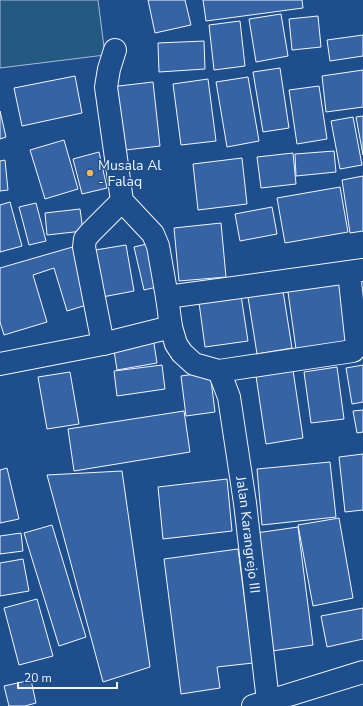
<svg xmlns="http://www.w3.org/2000/svg" width="363" height="706" font-family="'Nunito Sans',sans-serif">
	<style>
		.green { fill: #245a82; stroke: #a8bbd7 }
		.building { fill: #3563a3; stroke: #f2f6ff }
		.lines { fill: none; stroke-linecap: round; stroke-linejoin: round }
		.minor-casing { stroke: #f2f6ff; stroke-width: 24 }
		.major-casing { stroke: #f2f6ff; stroke-width: 24 }
		.minor { stroke: #1f4e8c; stroke-width: 22 }
		.major { stroke: #1f4e8c; stroke-width: 22 }
		.poi-dot { fill: #ffb74d; stroke: #1f4e8c; stroke-width: 1.5 }
		.labels { text-anchor: middle; dominant-baseline: central; stroke-width: 3; stroke-linejoin: round; paint-order: stroke }
		.poi-label { font-size: 14px; fill: #f2f6ff; stroke: #1f4e8c; text-anchor: start }
		.street-label { font-size: 14px; fill: #f2f6ff; stroke: #1f4e8c }
	</style>
	<rect width="100%" height="100%" fill="#1f4e8c"/>
	<path class="green" d="M0,0H98L105,55L0,68Z"/>
	<path class="building" d="M148,0H185L191,25L155,33Z
		M203,0H302L303,8L206,21Z
		M281,14L288,56L256,62L249,19Z
		M318,16L321,47L292,50L289,19Z
		M240,21L245,66L214,70L209,25Z
		M363,35V56L330,61L327,40Z
		M204,41L205,69L159,72L158,43Z
		M280,68L289,128L263,132L253,72Z
		M363,70V107L326,112L322,76Z
		M75,76L82,113L22,126L14,88Z
		M248,77L259,141L227,147L216,82Z
		M208,79L216,141L181,145L173,84Z
		M153,82L160,146L117,151L110,87Z
		M319,86L327,139L297,144L289,90Z
		M0,111L6,137L0,139Z
		M363,116V155L356,117Z
		M353,117L362,165L340,169L331,121Z
		M64,140L78,189L45,199L30,150Z
		M334,151L336,172L296,176L295,154Z
		M99,152L107,188L82,194L73,159Z
		M293,153L296,184L261,188L257,157Z
		M242,158L247,204L198,210L193,164Z
		M5,160L8,190L0,191V161Z
		M363,176V231L350,233L342,180Z
		M340,187L348,232L285,243L277,198Z
		M10,202L22,246L0,252V205Z
		M36,203L46,241L29,245L19,207Z
		M272,207L277,234L240,241L235,214Z
		M80,209L83,231L47,235L45,213Z
		M221,223L226,277L179,281L174,228Z
		M151,243L161,286L144,290L134,247Z
		M126,245L134,291L97,298L89,251Z
		M76,246L93,303L67,311L54,268L33,275L47,322L4,335L0,322V268Z
		M340,277L349,341L296,349L287,285Z
		M240,289L248,341L205,347L198,295Z
		M283,291L292,348L257,354L248,297Z
		M153,337L157,363L117,370L113,344Z
		M162,365L165,389L117,396L114,371Z
		M363,365V402L352,404L346,368Z
		M337,367L344,419L311,423L304,372Z
		M293,370L303,438L266,444L256,376Z
		M70,372L79,424L47,429L38,377Z
		M210,372L215,412L186,416L181,376Z
		M363,410V432L357,433L353,411Z
		M184,411L190,452L74,471L68,429Z
		M363,454V510L345,512L339,457Z
		M330,462L336,517L262,525L257,469Z
		M7,468L19,519L0,523V470Z
		M122,471L150,667L103,682L47,475Z
		M227,479L232,531L163,539L158,487Z
		M339,518L353,598L313,606L298,525Z
		M52,525L86,637L59,646L24,533Z
		M298,527L313,645L272,651L256,533Z
		M21,533L23,551L0,554V536Z
		M238,549L253,663L217,667L220,688L181,694L164,559Z
		M23,559L29,591L0,596V563Z
		M37,599L53,656L19,665L4,608Z
		M363,608V639L327,647L321,616Z
		M31,680L36,703L25,706H9L4,686Z"/>
	<g class="lines">
		<g class="minor-casing">
			<g id="minor">
				<path d="M115,50L109,69L106,87L122,201L153,234L158,246L167,297L349,272"/>
				<path d="M167,297L171,327L176,344L182,353L194,364L219,371L353,351L357,346L349,272L363,270"/>
				<path d="M103,344L84,247L85,239L90,233L122,201"/>
				<path d="M0,364L103,344L171,327"/>
				<path id="s1" d="M219,371L229,397L245,503L268,701"/>
			</g>
		</g>
		<g class="major-casing">
			<path id="major" d="M253,706L363,672"/>
		</g>
		<use href="#minor" class="minor"/>
		<use href="#major" class="major"/>
	</g>
	<circle class="poi-dot" cx="90" cy="173" r="4"/>
	<g class="labels">
		<g class="poi-label">
			<text x="98" y="165">Musala Al<tspan x="98" dy="16">- Falaq</tspan></text>
		</g>
		<g class="street-label">
			<text stroke="none"><textPath href="#s1" startOffset="167">Jalan Karangrejo III</textPath></text>
		</g>
	</g>
	<path d="M18 682v6h99v-6" fill="none" stroke="#f2f6ff" stroke-width="2"/>
	<text x="24" y="682" font-size="12" fill="#f2f6ff" stroke="#1f4e8c" stroke-width="3" paint-order="stroke">20 m</text>
</svg>
